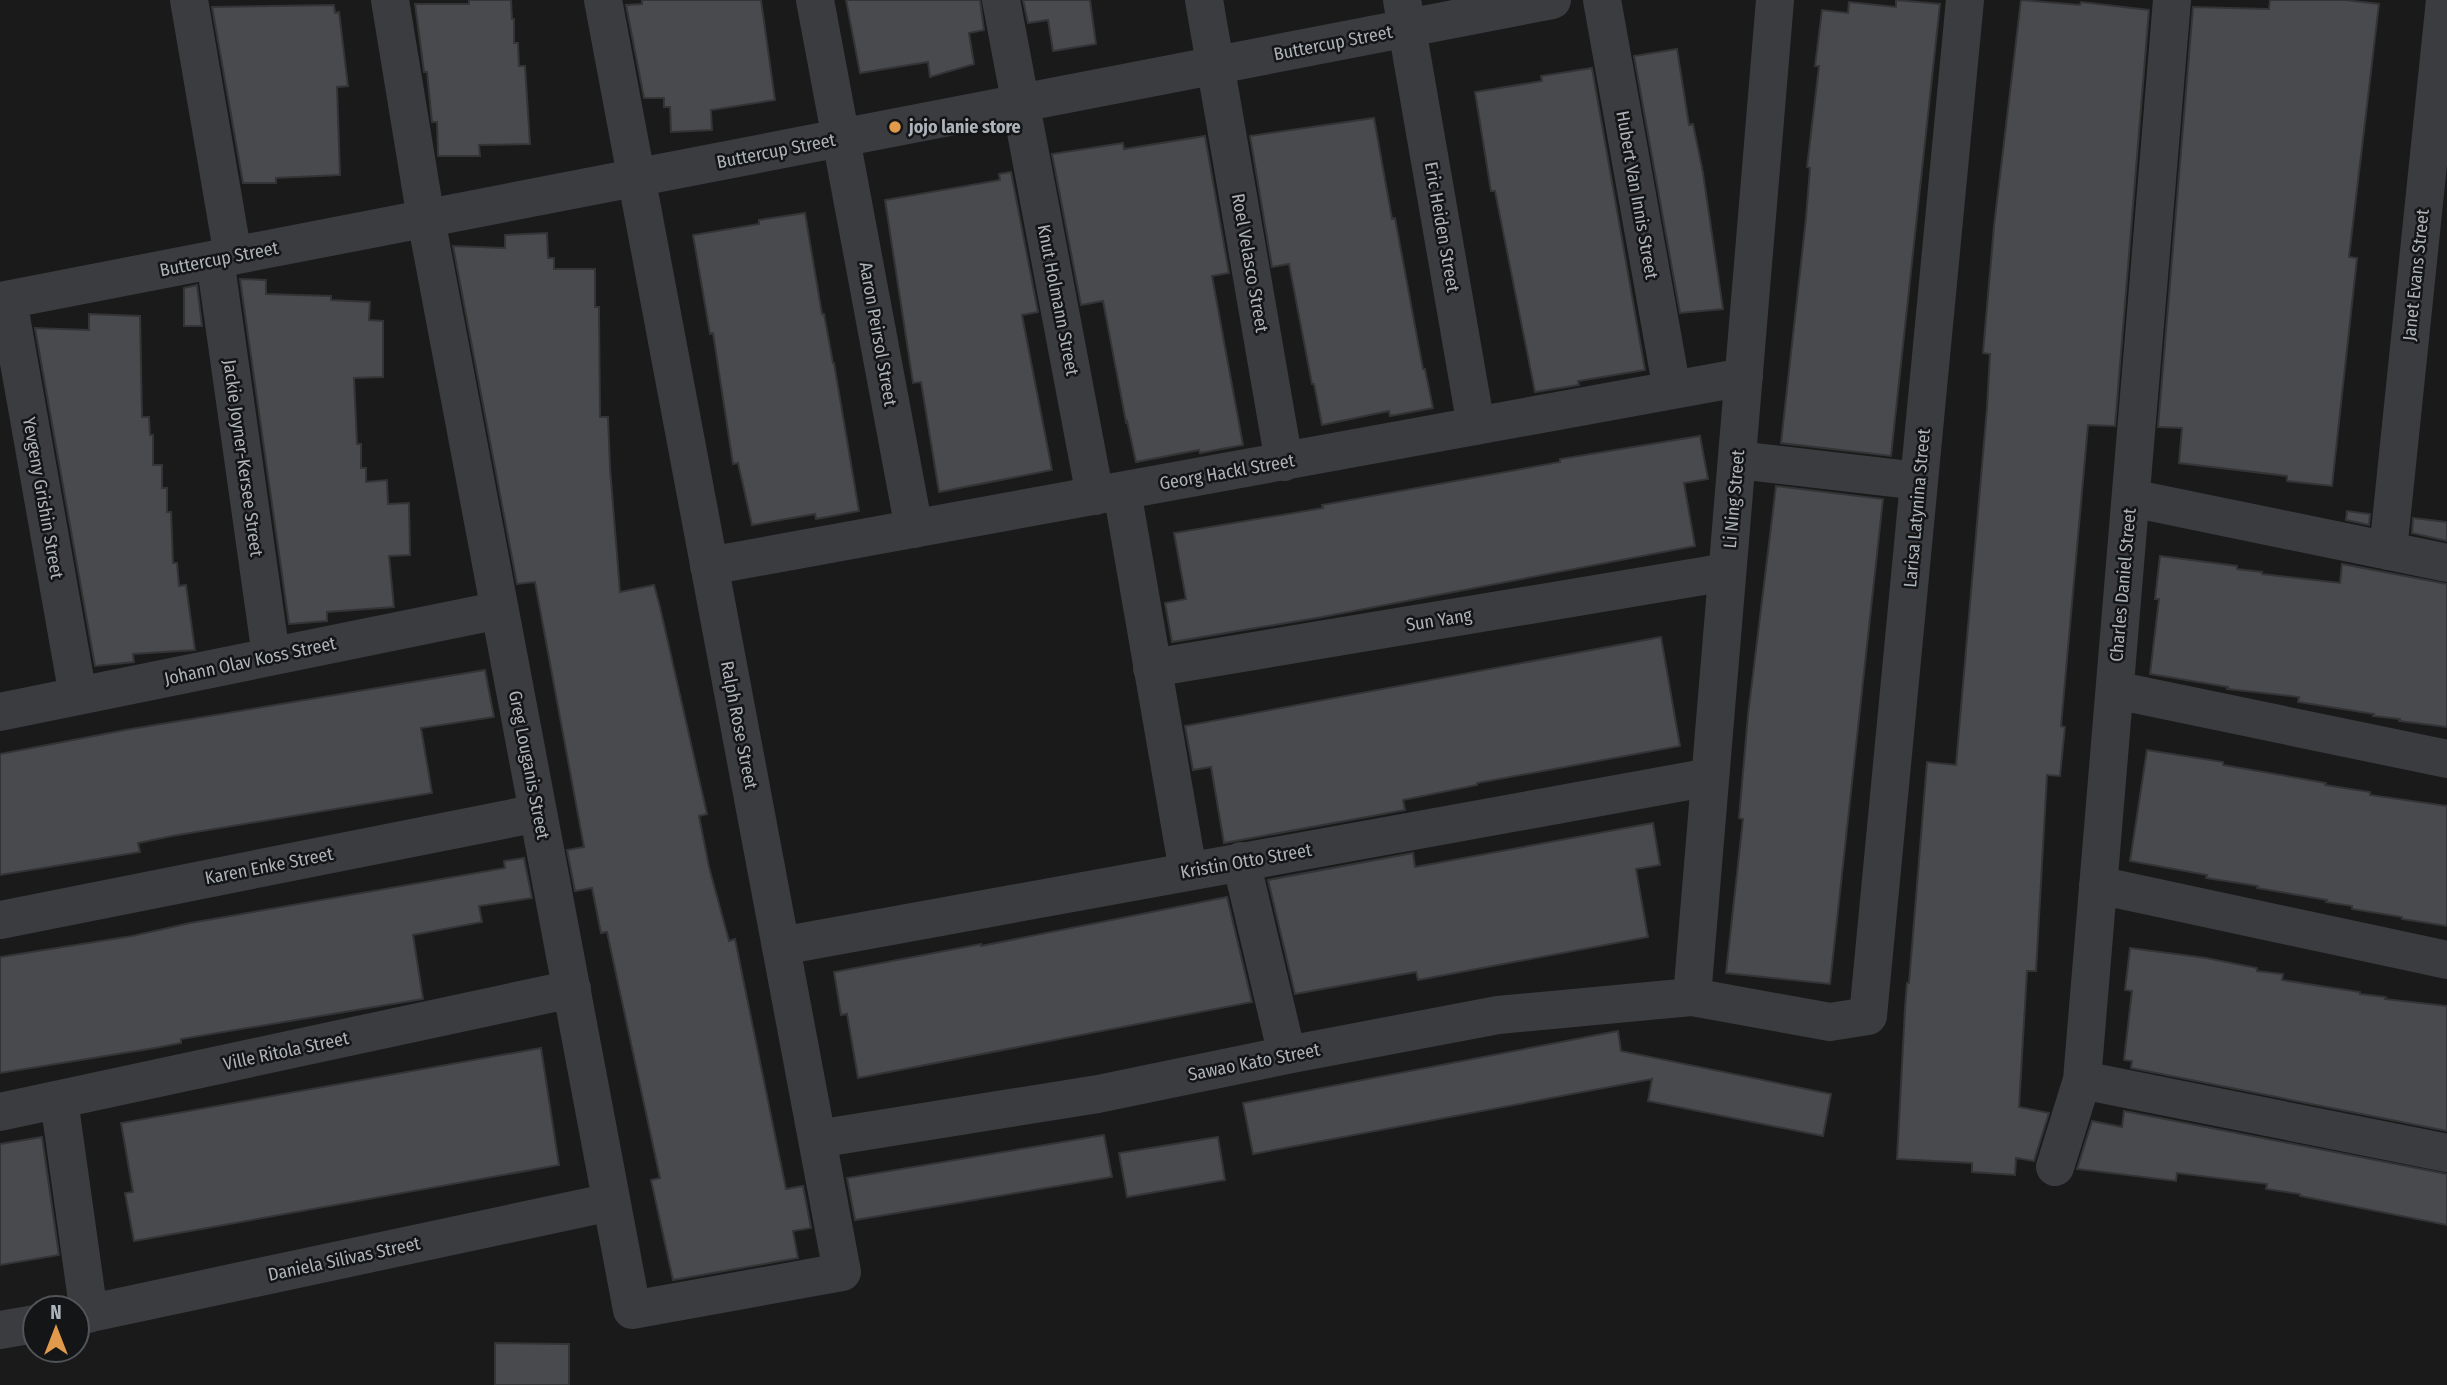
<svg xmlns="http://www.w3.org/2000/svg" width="2447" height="1385" font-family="'Fira Sans Condensed',sans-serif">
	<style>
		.building { fill: #494a4e; stroke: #343437; stroke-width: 2 }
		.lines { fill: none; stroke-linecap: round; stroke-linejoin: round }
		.street { stroke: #3b3c40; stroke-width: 38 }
		.poi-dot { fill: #e19a4c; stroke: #141516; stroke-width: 2.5 }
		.labels { text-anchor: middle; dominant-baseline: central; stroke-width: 5; stroke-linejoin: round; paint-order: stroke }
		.street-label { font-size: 18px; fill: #adb3ba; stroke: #141516 }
		.poi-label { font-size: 18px; font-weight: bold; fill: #adb3ba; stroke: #141516; text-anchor: start }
	</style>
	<rect width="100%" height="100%" fill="#1a1a1b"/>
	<path class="building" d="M469,0H511L512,19H514V43H518L519,66H525L530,144L479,145L480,156H438L437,122H432L427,72H424L415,4H469Z
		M642,0H761L775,100L711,110L712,130L671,132L670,107H664V98H644L626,5L642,4Z
		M846,0H980L984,30L969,33L974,64L930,77L928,62L860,73Z
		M1023,0H1090L1096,44L1053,51L1048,20L1028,23Z
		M1896,0L1940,4L1891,456L1781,443L1806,218L1810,168L1807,167L1819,66H1815L1822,10L1848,13L1849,2L1896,7Z
		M2021,0L2080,5L2081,2L2149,10L2115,426L2088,425L2061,726L2065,727L2060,776L2047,775L2036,971H2027L2019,1107L2049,1113L2034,1161L2016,1158L2015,1175L1972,1172V1163L1897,1159L1905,1008L1907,983H1909L1927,762L1956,765L1987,408L1990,354L1983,353L1994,226Z
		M2270,0H2345L2379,4L2349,257L2357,258L2332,486L2287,481V476L2179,463L2182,428L2158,427L2193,7L2269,9Z
		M334,5L335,13L339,12L348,86L337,87L340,175L276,178V183H243L212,7Z
		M1677,49L1689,125L1693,124L1703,173L1723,309L1680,313L1634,56Z
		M1592,68L1645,370L1578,381L1579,385L1535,392L1495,191H1491L1475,92L1542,81L1541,76Z
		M1374,118L1392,219L1395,218L1423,369H1425L1433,408L1390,416L1389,411L1322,425L1314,384H1312L1289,264L1272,267L1250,136Z
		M1205,136L1229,273L1212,276L1243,445L1200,453L1199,450L1136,462L1127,421L1126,422L1103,301L1081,305L1052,154L1123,143L1124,149Z
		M1011,172L1038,312L1022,315L1052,470L939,492L921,382L913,383L885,200L1000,180L999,174Z
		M805,213L822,314H824L833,363H834L859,511L816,519L815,514L752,525L738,463L733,464L713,333L710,334L693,235L759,224V220Z
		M547,233L548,258H554V269H595V307H599L600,417H608L610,468L620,592L654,585L660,607L707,814L699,816L709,867L729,941L735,939L786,1189L803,1186L811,1228L793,1231L798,1258L673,1280L651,1180L660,1178L607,932L601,933L592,888L575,891L567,850L584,847L544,631L535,582L517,584L453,246L505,248V235Z
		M240,279L266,280V294L331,296V300L370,302L369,320L383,321V377L354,378L357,444H361V468H366V482L387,480L388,504L409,503L410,555L389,556L394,607L327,612V621L289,624Z
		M197,285L202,326H184V288Z
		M89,314L140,316L142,417H149L150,435H153V465H162V488H167V512H171L173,563H177L179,586L186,585L195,650L133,654L134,662L95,666L35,328L89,330Z
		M1700,436L1708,479L1684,483L1695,546L1322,617L1172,642L1165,603L1186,599L1174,533L1323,508L1322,505L1560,462V459Z
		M1776,486L1883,499L1830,984L1726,973L1743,819L1739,818L1748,715Z
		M2347,511L2370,514L2369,525L2346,520Z
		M2413,518L2447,522V541L2412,533Z
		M2160,556L2237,566V569L2262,572V574L2340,583L2342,564L2447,584V727L2399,721L2400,719L2373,716L2374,714L2298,702L2299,697L2227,689L2228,687L2150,674L2159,599H2155Z
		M1661,637L1680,746L1477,783V785L1403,800L1405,810L1224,843L1211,767L1193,770L1185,726Z
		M485,670L494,717L421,728L432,793L172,836L138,843L140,852L0,875V754L125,730Z
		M2147,750L2223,762V765L2326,783L2325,785L2370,792V795L2447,806V926L2402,919V917L2352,909V906L2326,902L2327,900L2257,888L2258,886L2206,878L2207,875L2130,861Z
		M1653,823L1660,865L1636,869L1648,937L1418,980L1416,972L1295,994L1268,880L1413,853L1415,867Z
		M524,858L532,898L479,906L482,922L413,935L423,999L181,1039V1043L155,1048L0,1073V957L132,936L190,923L505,868L504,861Z
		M1227,897L1252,1002L858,1078L847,1014L841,1015L834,972L981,944V946Z
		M2130,948L2206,958L2257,968V971L2283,974L2282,980L2360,992V994L2386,997L2385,999L2447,1006V1131L2131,1068L2132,1061L2124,1060L2132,991L2125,990Z
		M1618,1031L1621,1051L1831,1094L1823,1136L1648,1101L1652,1079L1253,1154L1243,1103Z
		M541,1048L559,1165L134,1241L125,1193L133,1192L121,1123Z
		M2124,1111L2447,1174V1225L2300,1196V1194L2266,1189L2267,1184L2177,1173L2176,1181L2077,1169L2092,1121L2122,1127Z
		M1104,1135L1112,1177L855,1220L847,1178Z
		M42,1137L59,1255L0,1265V1144Z
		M1218,1137L1225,1180L1127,1197L1119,1153Z
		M495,1343L569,1344V1385H495Z"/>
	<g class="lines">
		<path class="street" d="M189,0L233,256
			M390,0L426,219L632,1310L842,1272L603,0
			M815,0L914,529
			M1001,0L1095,496
			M1204,0L1284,462
			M1402,0L1476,426
			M1602,0L1672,390
			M215,259L271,656
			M8,300L78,696
			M0,301L1552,0
			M1737,460L1919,481
			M1122,491L1188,871
			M2131,498L2447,563
			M2388,551L2445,0
			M709,566L1744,377
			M1152,668L1727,572
			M2115,690L2447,759
			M0,712L500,610
			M1241,861L1287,1055
			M2098,885L2447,960
			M0,920L538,813
			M781,946L1710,777
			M1692,997L1775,0
			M2082,1080L2447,1153
			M59,1100L89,1314
			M0,1112L572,989
			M817,1139L1098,1094L1287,1055L1498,1015L1692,997L1830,1022L1868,1016L1965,0
			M2055,1167L2082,1080L2172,0
			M77,1316L611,1202
			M0,1330L35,1324"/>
	</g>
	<circle class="poi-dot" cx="895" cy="127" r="7"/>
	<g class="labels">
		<g class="street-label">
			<text transform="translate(1333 43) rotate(-11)">Buttercup Street</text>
			<text transform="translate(776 151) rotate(-11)">Buttercup Street</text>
			<text transform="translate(1637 195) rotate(80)">Hubert Van Innis Street</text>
			<text transform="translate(1442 227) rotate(80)">Eric Heiden Street</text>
			<text transform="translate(219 259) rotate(-11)">Buttercup Street</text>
			<text transform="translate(1250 263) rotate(80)">Roel Velasco Street</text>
			<text transform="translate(2416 275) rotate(-84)">Janet Evans Street</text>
			<text transform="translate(1058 300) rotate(79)">Knut Holmann Street</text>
			<text transform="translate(878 334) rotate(80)">Aaron Peirsol Street</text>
			<text transform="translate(243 458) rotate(82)">Jackie Joyner-Kersee Street</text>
			<text transform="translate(1227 472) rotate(-10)">Georg Hackl Street</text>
			<text transform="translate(43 498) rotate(80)">Yevgeny Grishin Street</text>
			<text transform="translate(1734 499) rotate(-85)">Li Ning Street</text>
			<text transform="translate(1917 508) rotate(-85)">Larisa Latynina Street</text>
			<text transform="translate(2123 585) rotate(-85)">Charles Daniel Street</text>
			<text transform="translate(1439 620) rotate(-9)">Sun Yang</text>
			<text transform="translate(250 661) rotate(-12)">Johann Olav Koss Street</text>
			<text transform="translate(739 725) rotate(79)">Ralph Rose Street</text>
			<text transform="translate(529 765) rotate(79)">Greg Louganis Street</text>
			<text transform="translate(1246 861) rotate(-10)">Kristin Otto Street</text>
			<text transform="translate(269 866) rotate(-11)">Karen Enke Street</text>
			<text transform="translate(286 1051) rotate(-12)">Ville Ritola Street</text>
			<text transform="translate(1254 1062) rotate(-11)">Sawao Kato Street</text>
			<text transform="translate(344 1259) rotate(-12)">Daniela Silivas Street</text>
		</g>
		<g class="poi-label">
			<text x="909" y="127">jojo lanie store</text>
		</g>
	</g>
	<g transform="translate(56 1329)"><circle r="33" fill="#141516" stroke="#515458" stroke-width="2"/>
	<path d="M0-5L12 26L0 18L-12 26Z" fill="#e19a4c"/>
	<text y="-10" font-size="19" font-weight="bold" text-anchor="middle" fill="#adb3ba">N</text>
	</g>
</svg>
